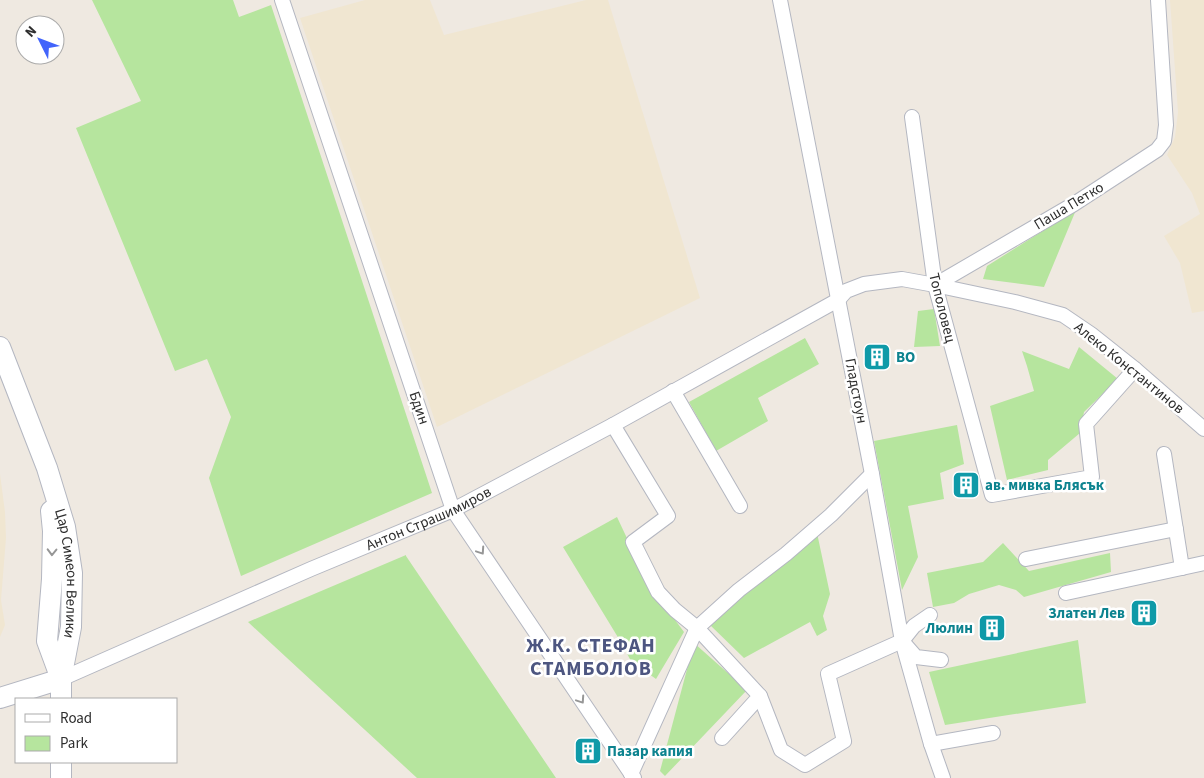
<svg xmlns="http://www.w3.org/2000/svg" width="1204" height="778" font-family="'Source Sans 3',sans-serif">
	<style>
		.education { fill: #f0e6d1 }
		.green { fill: #b6e59e }
		.lines { fill: none; stroke-linecap: round; stroke-linejoin: round }
		.street-casing { stroke: #b4b7c1; stroke-width: 16 }
		.secondary-casing { stroke: #b4b7c1; stroke-width: 22 }
		.street { stroke: #fff; stroke-width: 14 }
		.secondary { stroke: #fff; stroke-width: 20 }
		.oneway { stroke: #969696 }
		.labels { text-anchor: middle; dominant-baseline: central; stroke-width: 5; stroke-linejoin: round; paint-order: stroke }
		.street-label { font-size: 15px; fill: #2e2e2e; stroke: #fff }
		.culture-label { font-size: 15px; font-weight: bold; fill: #0d838f; stroke: #fff; text-anchor: start }
		.district-label { font-size: 20px; font-weight: bold; letter-spacing: 1px; fill: #4d5680; stroke: #fff }
	</style>
	<rect width="100%" height="100%" fill="#efe9e1"/>
	<path class="education" d="M365,0H430L444,35L586,0H608L700,298L437,427L300,18Z
		M1170,0H1204V311L1192,313L1180,263L1164,236L1200,214L1192,193L1167,155L1175,137L1178,112Z
		M0,474L5,512L6,538L1,600L5,625L0,637Z"/>
	<path class="green" d="M92,0H233L239,17L271,5L432,493L241,576L209,478L231,417L207,359L175,371L76,128L141,101Z
		M1076,210L1044,287L983,279L987,266Z
		M934,309L940,346L914,347L918,311Z
		M805,338L819,364L758,398L768,421L716,451L689,402Z
		M1079,347L1118,379L1084,412L1080,433L1048,460V470L1007,480L990,406L1034,391L1027,366L1022,351L1069,369Z
		M957,425L964,464L940,473L944,499L908,506L918,557L902,590L874,441Z
		M617,517L649,585L684,632L656,679L631,661L619,639L563,547Z
		M817,533L830,594L823,616L827,630L817,636L810,622L744,658L709,624Z
		M1003,543L1029,571L1110,553L1111,572L1024,597L1016,590L999,585L969,594L954,603L933,607L927,573L983,562Z
		M406,555V556L556,778H417L248,622Z
		M1078,640L1086,703L945,725L929,672Z
		M694,643L747,690L665,776L660,771Z"/>
	<g class="lines">
		<g class="street-casing">
			<g id="street">
				<path d="M282,0L453,510L634,778"/>
				<path d="M780,0L872,474L902,641L931,744L943,778"/>
				<path d="M912,117L935,285L992,495L1092,477L1086,424L1135,369"/>
				<path d="M935,285L1015,302L1063,315L1091,334L1135,369L1204,429"/>
				<path d="M673,391L740,506"/>
				<path d="M613,425L668,516L633,542L658,592L675,610L697,628L760,696L722,738"/>
				<path d="M1164,454L1182,568"/>
				<path d="M1026,559L1176,529"/>
				<path d="M1066,593L1204,563"/>
				<path d="M902,641L914,626L930,615"/>
				<path id="s1" d="M61,679L311,569L453,510L613,425L838,300L846,291L864,284L902,279L935,285L1074,204L1157,150L1164,141L1166,125L1158,0"/>
				<path d="M760,696L781,750L805,765L844,741L828,674L902,641L916,657L941,660"/>
				<path d="M931,744L993,733"/>
				<path d="M631,774L697,628L739,590L786,554L831,515L872,474"/>
			</g>
		</g>
		<g class="secondary-casing">
			<g id="secondary">
				<path id="s2" d="M0,347L47,468L65,527L72,573L71,627L61,679V699"/>
				<path d="M51,511L53,531L52,579L47,641L61,679"/>
				<path d="M0,698L61,679"/>
				<path d="M61,762V778"/>
			</g>
		</g>
		<use href="#street" class="street"/>
		<use href="#secondary" class="secondary"/>
	</g>
	<defs><path id="oneway-chevron" d="M-2-3.5L2.5 0L-2 3.5" fill="none" stroke-width="1.6" stroke-linecap="round" stroke-linejoin="round" transform="scale(1.25)"/></defs>
	<g class="oneway">
		<use href="#oneway-chevron" transform="translate(481 551) rotate(56)"/>
		<use href="#oneway-chevron" transform="translate(52 552) rotate(91)"/>
		<use href="#oneway-chevron" transform="translate(581 700) rotate(56)"/>
	</g>
	<defs>
		<g id="building-square" transform="scale(1.4375)"><rect x="-9" y="-9" width="18" height="18" rx="4" fill="#0f9aa8" stroke="#fff"/><path d="M-4-6H4V6H1V3H-1V6H-4ZM-2.5-4.3h1.7v1.8h-1.7ZM.8-4.3h1.7v1.8H.8ZM-2.5-1h1.7V.8h-1.7ZM.8-1h1.7V.8H.8Z" fill="#fff"/></g>
	</defs>
	<g fill-rule="evenodd">
		<use href="#building-square" x="877" y="357"/>
		<use href="#building-square" x="966" y="485"/>
		<use href="#building-square" x="1144" y="613"/>
		<use href="#building-square" x="992" y="628"/>
		<use href="#building-square" x="588" y="751"/>
	</g>
	<g class="labels">
		<g class="street-label">
			<text transform="translate(1069 206) rotate(-31)">Паша Петко</text>
			<text transform="translate(942 308) rotate(76)">Тополовец</text>
			<text transform="translate(1129 368) rotate(39)">Алеко Константинов</text>
			<text transform="translate(856 391) rotate(79)">Гладстоун</text>
			<text transform="translate(419 408) rotate(71)">Бдин</text>
			<text stroke="none"><textPath href="#s1" startOffset="401">Антон Страшимиров</textPath></text>
			<text stroke="none"><textPath href="#s2" startOffset="238">Цар Симеон Велики</textPath></text>
		</g>
		<g class="culture-label">
			<text x="896" y="357">ВО</text>
			<text x="985" y="485">ав. мивка Блясък</text>
			<text x="1125" y="613" text-anchor="end">Златен Лев</text>
			<text x="973" y="628" text-anchor="end">Люлин</text>
			<text x="607" y="751">Пазар капия</text>
		</g>
		<g class="district-label">
			<text x="591" y="646">Ж.К. СТЕФАН<tspan x="591" dy="23">СТАМБОЛОВ</tspan></text>
		</g>
	</g>
	<rect x="15" y="698" width="162" height="65" fill="#ffffff" stroke="#ababab"/>
	<rect x="25" y="714" width="25" height="8" fill="#ffffff" stroke="#ababab"/>
	<text x="60" y="723" font-size="15" fill="#2e2e2e">Road</text>
	<rect x="25" y="736" width="25" height="15" fill="#b6e59e" stroke="#ababab"/>
	<text x="60" y="748" font-size="15" fill="#2e2e2e">Park</text>
	<g transform="translate(40 40) rotate(312)"><circle r="24" fill="#ffffff" stroke="#ababab"/>
	<path d="M0-4L9 19L0 12L-9 19Z" fill="#4264fb"/>
	<text y="-8" font-size="14" font-weight="bold" text-anchor="middle" fill="#2e2e2e">N</text>
	</g>
</svg>
